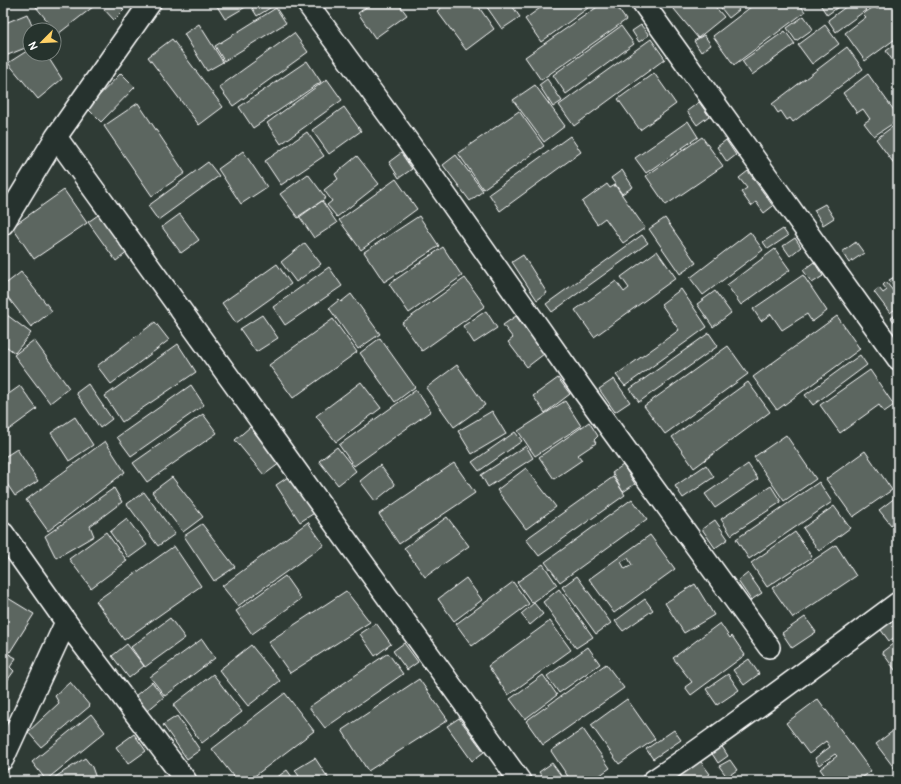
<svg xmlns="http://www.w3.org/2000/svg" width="901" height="784" font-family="Pangolin,sans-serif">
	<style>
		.building { fill: #5b6661; stroke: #fff; fill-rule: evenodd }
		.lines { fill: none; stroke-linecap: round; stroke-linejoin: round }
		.minor-casing { stroke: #fff; stroke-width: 24 }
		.minor { stroke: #26332d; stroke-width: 21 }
	</style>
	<rect width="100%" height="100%" fill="#2f3b35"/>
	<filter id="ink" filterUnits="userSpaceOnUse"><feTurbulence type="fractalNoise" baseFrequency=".025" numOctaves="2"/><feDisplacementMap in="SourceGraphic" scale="8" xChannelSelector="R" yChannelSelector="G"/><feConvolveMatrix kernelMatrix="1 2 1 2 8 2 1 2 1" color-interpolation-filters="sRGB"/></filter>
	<g filter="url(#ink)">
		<path class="building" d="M41,3H98L58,34L36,7Z
			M107,3H118L124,10L114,20L102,7Z
			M215,3H247L249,5L225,19Z
			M249,3H274L275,5L257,16Z
			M372,3H398L407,15L375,38L358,13Z
			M447,3H476L494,29L466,50L437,11Z
			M484,3H510L520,17L502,29Z
			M547,3H595L541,42L525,19Z
			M603,3H614L626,20L541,80L525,57Z
			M669,3H712L724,17L698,38Z
			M717,3H734L739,10L729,18Z
			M756,3H799L805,12L734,65L713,36Z
			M819,3H844L827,15Z
			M851,3H871L864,8L866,10L836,32L828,20Z
			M885,3H898V37L865,61L845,33L866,17L863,14L875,6L877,9Z
			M276,8L286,23L224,61L215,46Z
			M27,14L34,30H30V46L3,57V24Z
			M804,16L813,29L796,41L787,28Z
			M199,24L223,62L207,71L184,34Z
			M641,25L649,35L639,42L632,31Z
			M825,25L839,44L812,64L798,45Z
			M621,26L634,44L566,94L553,75Z
			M785,31L795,44L752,75L742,61Z
			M294,33L308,52L233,106L219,87Z
			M704,35L711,45L701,52L694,41Z
			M172,39L223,107L199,125L148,57Z
			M651,39L665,59L574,126L559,105Z
			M898,42V62L895,64L886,51Z
			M847,47L863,69L793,122L790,118L787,120L781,111L778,113L772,104Z
			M30,49V54H46L62,79L38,99L8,63Z
			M307,61L321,82L253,128L239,107Z
			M121,73L135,87L101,122L87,108Z
			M654,73L676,104L640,130L618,99Z
			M868,74L898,116V120L874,136L864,123L870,119L863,109L857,113L843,93Z
			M327,79L342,100L281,144L267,123Z
			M547,79L562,101L553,107L539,85Z
			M535,85L565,126L544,142L513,100Z
			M699,102L709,116L697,125L687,111Z
			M138,103L185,173L152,196L104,126Z
			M344,107L361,131L329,154L312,130Z
			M519,111L544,146L483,189L458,153Z
			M688,121L698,137L646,173L635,158Z
			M896,124L898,127V169L876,139Z
			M307,132L324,156L281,185L265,161Z
			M570,136L581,152L500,211L489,194Z
			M702,137L723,166L666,205L646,176Z
			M726,140L736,155L727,162L717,147Z
			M243,151L267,187L241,204L218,169Z
			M401,153L412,169L399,178L389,162Z
			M456,155L483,191L470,201L443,165Z
			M357,156L379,184L337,217L327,205L332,201L324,190L338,179L335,174Z
			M208,162L219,176L158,220L148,206Z
			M622,170L633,187L622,194L611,178Z
			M748,171L773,206L764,213L756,202L751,206L741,192L747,188L739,178Z
			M308,174L326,198L298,218L280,194Z
			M396,179L417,209L361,250L339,220Z
			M607,184L610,188L615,185L645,228L623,243L605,218L597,224L582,202Z
			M64,190L87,223L34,259L12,227Z
			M322,201L337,223L314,238L299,216Z
			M825,204L834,218L823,225L814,210Z
			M101,213L128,252L116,261L88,222Z
			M180,214L199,240L181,253L162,227Z
			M419,216L439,246L384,282L364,252Z
			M665,218L696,263L680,274L649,229Z
			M783,229L788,236L768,249L763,242Z
			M750,232L763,250L703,295L690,278Z
			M642,235L648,243L552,312L546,304Z
			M795,238L801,247L790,256L783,246Z
			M856,242L864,253L849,263L842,252Z
			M305,243L321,264L296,282L281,262Z
			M443,247L462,276L409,313L389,284Z
			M775,249L790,270L741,305L727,285Z
			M657,251L676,278L594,337L575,310L616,281L624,292L629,288L621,277Z
			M523,255L547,293L537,300L512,262Z
			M814,262L823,276L812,283L803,270Z
			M277,264L291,284L236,323L222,303Z
			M329,267L342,286L285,325L273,307Z
			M21,272L52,311L31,327L3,291V286Z
			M803,275L827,311L812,322L807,314L782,330L771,314L761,321L753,309Z
			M898,275V293L889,280Z
			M465,278L485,306L422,351L402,323Z
			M886,282L898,297V307L890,313L874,292L879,288L883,293L887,290L883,285Z
			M681,289L707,327L625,386L616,375L679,330L661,304Z
			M715,291L731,313L713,327L697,304Z
			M351,294L380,334L358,349L329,308L339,300L341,302Z
			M486,311L497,328L474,343L463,326Z
			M3,312L31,333L15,353L3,344Z
			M898,313V327L891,318Z
			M262,315L278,338L256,352L240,329Z
			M516,316L544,354L527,367L508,342L513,338L503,325Z
			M837,316L860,349L777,410L753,377Z
			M333,319L357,352L293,398L269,365Z
			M155,322L169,340L111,384L97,366Z
			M709,333L718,346L639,402L630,389Z
			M380,338L415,387L395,402L360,353Z
			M34,340L69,388L50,403L14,355Z
			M178,344L196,372L122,422L105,396Z
			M728,346L748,374L665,434L644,406Z
			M860,355L867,365L813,405L805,395Z
			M457,365L485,405L454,427L426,388Z
			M870,370L894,405L884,412L879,405L840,433L820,405Z
			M558,378L570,394L545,413L533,396Z
			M614,379L630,402L615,412L599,389Z
			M361,382L381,408L336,442L316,416Z
			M748,382L770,412L694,468L672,437Z
			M88,384L112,419L100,428L76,393Z
			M191,385L204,405L131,456L117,437Z
			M20,386L37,409L3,434V398Z
			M416,390L431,411L354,466L339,445Z
			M565,401L581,426L535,456L518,431Z
			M492,411L506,434L472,454L458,431Z
			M203,414L217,433L147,482L133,463Z
			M75,417L93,445L69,461L51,433Z
			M589,422L598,436L594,440L596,443L578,455L582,460L554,479L539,457Z
			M250,427L280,463L264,475L235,440Z
			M515,432L522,441L479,471L472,462Z
			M786,435L816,479L784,501L754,457Z
			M105,441L125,472L48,531L26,500Z
			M526,446L533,458L488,487L481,475Z
			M337,447L356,471L338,485L319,461Z
			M17,449L38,481L15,496L3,478V458Z
			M865,451L892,490L853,517L826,479Z
			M454,463L475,493L399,544L379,514Z
			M748,464L758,479L715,508L705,494Z
			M380,465L395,485L375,501L360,481Z
			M623,465L635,484L623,492L612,473Z
			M706,465L714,477L683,498L675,486Z
			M526,468L556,507L526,529L497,490Z
			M291,475L316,512L300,522L276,485Z
			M172,477L203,517L183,532L152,492Z
			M613,477L625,495L539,556L526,539Z
			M819,482L832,502L749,559L736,539Z
			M771,486L781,502L731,535L721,519Z
			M114,488L122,502L90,526L94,536L56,558L45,536Z
			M144,492L175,534L158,546L127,504Z
			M896,497L898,499V519L891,525L879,510Z
			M632,499L647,519L560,582L545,562Z
			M834,506L850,528L819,551L803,528Z
			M447,517L469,546L425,577L404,548Z
			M127,519L147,545L129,558L110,532Z
			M715,520L728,539L715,548L702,529Z
			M308,522L324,545L238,606L222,586Z
			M202,524L235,567L214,581L184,536Z
			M106,532L127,561L91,588L69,559Z
			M795,532L812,557L767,587L751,563Z
			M650,535L675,569L614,613L589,579ZM628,558L632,565L625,569L621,562Z
			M836,545L856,576L793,618L772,588Z
			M174,546L201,586L124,640L96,601Z
			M543,564L557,585L532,603L517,582Z
			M748,573L762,593L751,600L738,581Z
			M285,576L301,599L252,634L236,611Z
			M577,576L611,623L596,634L562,587Z
			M466,578L482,600L454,621L438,599Z
			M513,582L529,604L472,646L456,624Z
			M695,584L714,615L684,633L665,603Z
			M559,589L593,637L576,648L543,602Z
			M346,591L370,622L290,673L268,642Z
			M3,595L34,614L10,652L3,648Z
			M645,599L653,610L623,631L615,621Z
			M534,603L543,614L530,625L521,614Z
			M805,617L816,632L792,648L782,633Z
			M892,617L898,625V635L889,641L878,626Z
			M170,618L185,638L145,667L131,647Z
			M550,621L571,650L508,695L488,666Z
			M376,623L391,644L375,656L360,634Z
			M720,623L730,638L732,636L745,655L691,695L685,687L692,682L673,658Z
			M202,639L215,658L165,696L150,677Z
			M898,640V674L882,652Z
			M404,643L418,662L407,670L393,651Z
			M127,644L144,666L129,678L112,656Z
			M251,645L280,681L248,706L219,670Z
			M588,647L600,664L559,693L547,676Z
			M3,651L16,658L10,667L14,671L4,685Z
			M388,653L403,674L325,728L309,707Z
			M749,659L759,674L744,685L733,670Z
			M606,664L624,688L543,745L526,721Z
			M213,674L242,712L202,743L173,705Z
			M728,674L739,690L717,705L706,689Z
			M543,675L557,695L525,719L510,699Z
			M419,679L448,720L368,771L342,730Z
			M70,682L90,706L41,747L28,732L59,703L55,696Z
			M152,682L164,697L147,711L135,696Z
			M285,693L314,731L248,781H237L212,749Z
			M627,699L655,739L619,764L591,725Z
			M818,699L871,771L858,781H829L820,769L837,756L835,754L819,765L815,758L830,747L826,741L809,754L786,723Z
			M91,714L105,732L46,780L32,762Z
			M177,716L200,750L187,759L163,725Z
			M459,718L484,752L472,761L447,726Z
			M898,727V767L895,769L876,744Z
			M583,729L610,768L592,781H571L551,751Z
			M674,730L681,740L653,759L646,749Z
			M134,734L146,751L128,764L116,747Z
			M719,742L728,756L718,763L709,749Z
			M695,754L710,774L701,781H673L669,775Z
			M85,758L92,767L97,781H49Z
			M315,758L330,781H302L295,770Z
			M730,760L737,770L727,777L719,766Z
			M552,763L565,781H545L539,772Z
			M287,770L295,781H272Z
			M719,776L722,781H712Z"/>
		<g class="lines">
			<g class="minor-casing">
				<path id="minor" d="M307,3L409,143L584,392L769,647
					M643,3L898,359
					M56,137L520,781
					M3,224L56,137L150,3
					M3,533L66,622L186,781
					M3,759L66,622
					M653,781C737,724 817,663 898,603"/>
			</g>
			<use href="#minor" class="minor"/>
		</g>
	</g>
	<rect width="901" height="784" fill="none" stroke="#26332d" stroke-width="16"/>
	<rect x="8" y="8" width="885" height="768" fill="none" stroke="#fff" stroke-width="1.5" filter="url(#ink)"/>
	<g transform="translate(42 42) rotate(246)"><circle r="19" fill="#26332d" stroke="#7d8581"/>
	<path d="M0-3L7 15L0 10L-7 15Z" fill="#ffd166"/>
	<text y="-6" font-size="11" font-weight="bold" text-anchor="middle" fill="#ffffff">N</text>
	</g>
</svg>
